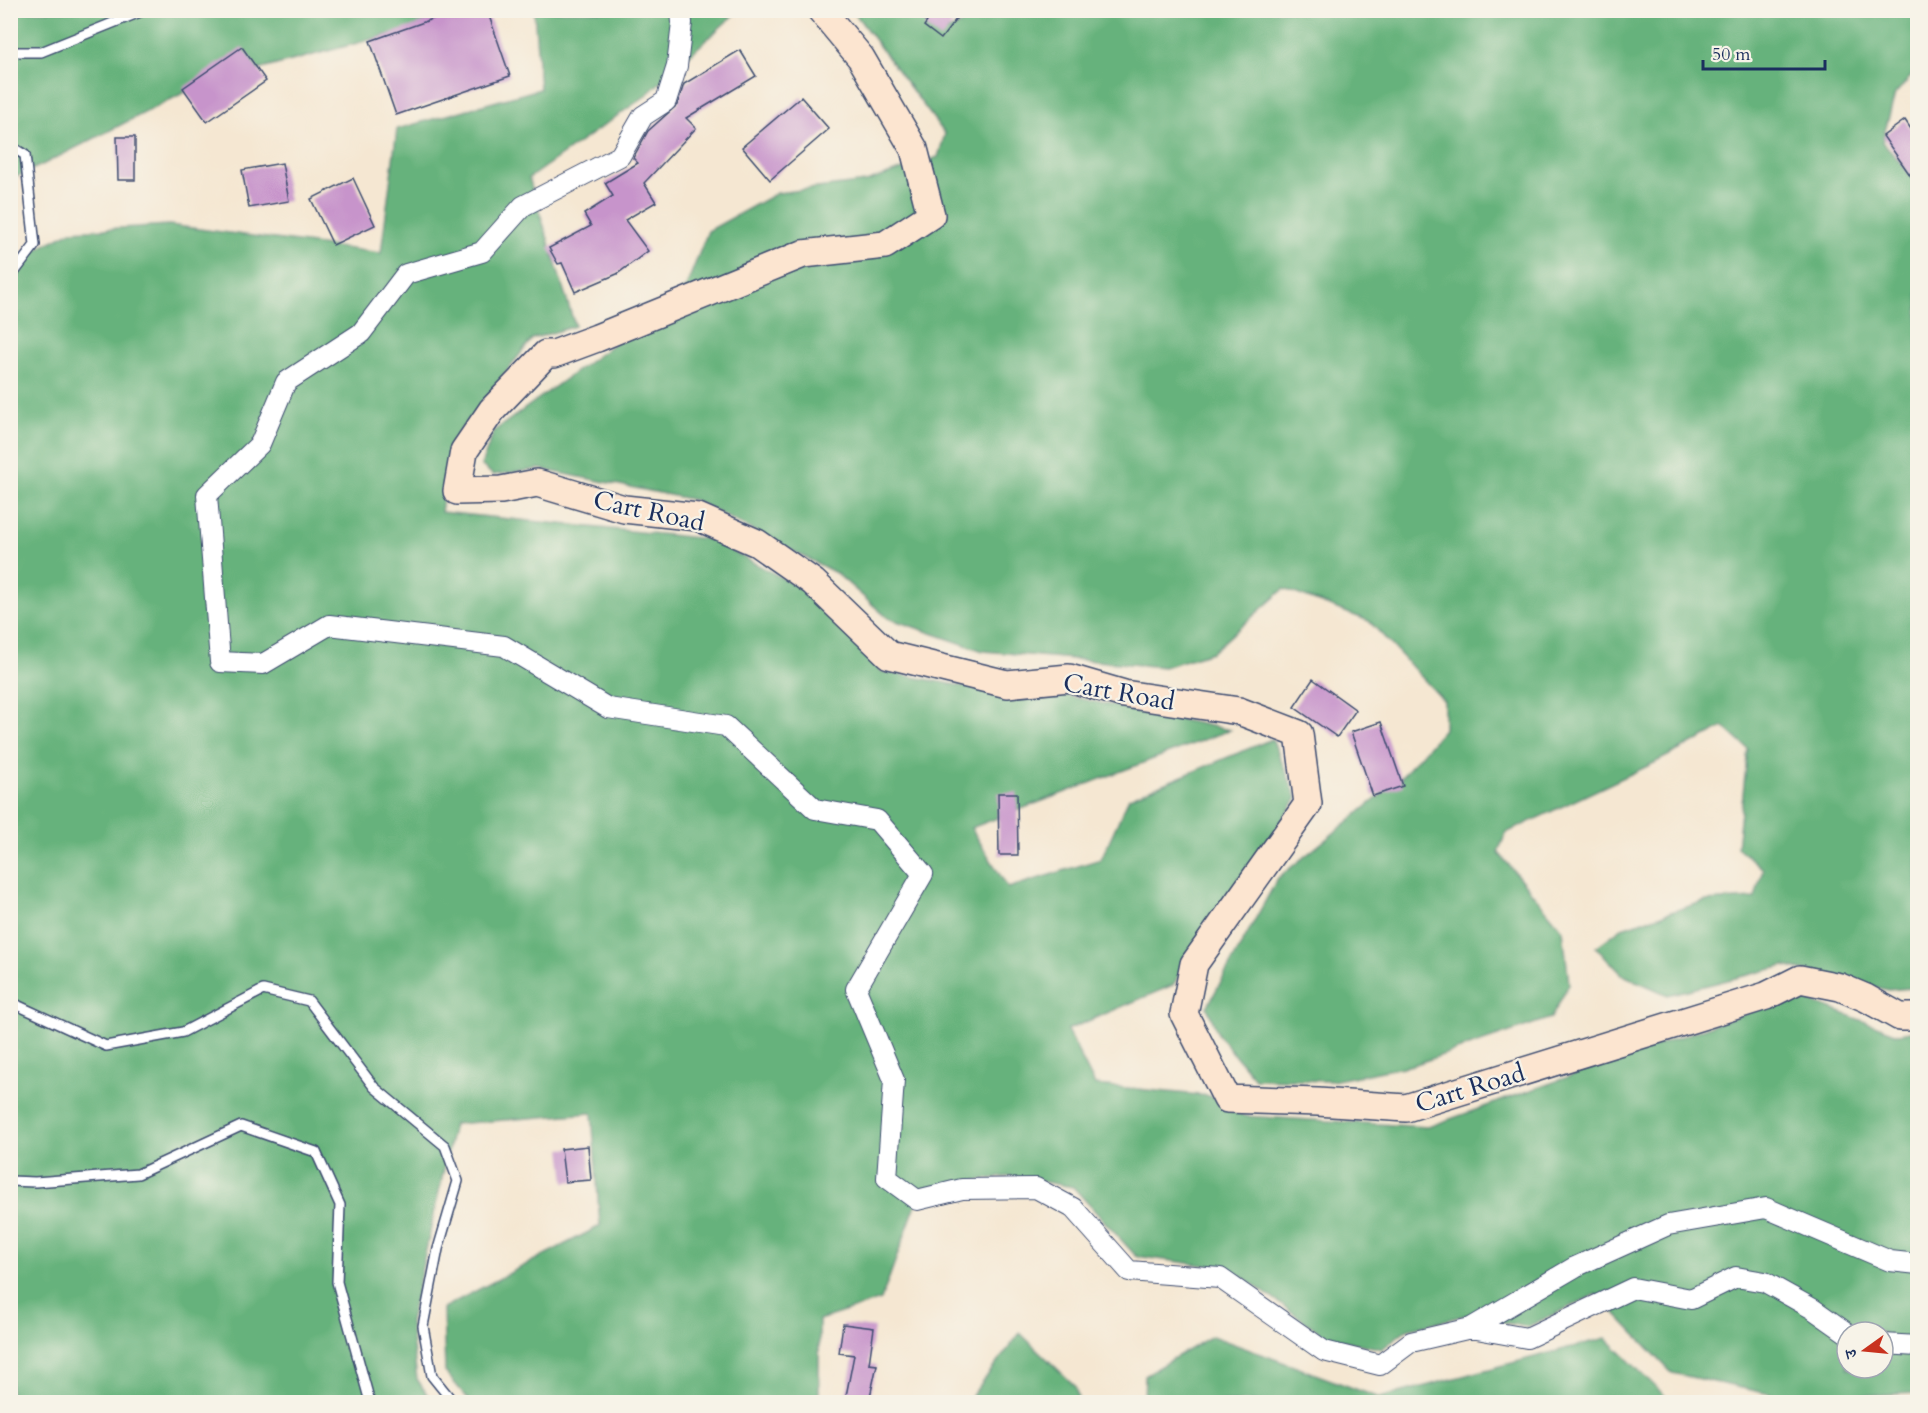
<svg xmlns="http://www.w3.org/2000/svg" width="1928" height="1413" font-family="Cardo,'Noto Serif Devanagari',serif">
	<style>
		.forest { fill: #66b27c; stroke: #40706d; stroke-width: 1.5; fill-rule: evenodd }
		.building { fill: #c794cb }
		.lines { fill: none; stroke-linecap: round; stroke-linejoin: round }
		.lane-casing { stroke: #3c4b6f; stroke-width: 12 }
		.street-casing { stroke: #3c4b6f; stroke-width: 22 }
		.secondary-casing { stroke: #3c4b6f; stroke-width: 30 }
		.lane { stroke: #fff; stroke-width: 9 }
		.street { stroke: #fff; stroke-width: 20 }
		.secondary { stroke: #fce5d0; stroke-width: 27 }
		.labels { text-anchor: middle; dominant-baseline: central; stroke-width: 4.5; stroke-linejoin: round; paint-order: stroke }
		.street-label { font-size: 26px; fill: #1b2f5e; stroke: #f7f3e8 }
	</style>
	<rect width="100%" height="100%" fill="#f7f3e8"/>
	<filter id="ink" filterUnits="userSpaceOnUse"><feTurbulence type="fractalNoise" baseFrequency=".0167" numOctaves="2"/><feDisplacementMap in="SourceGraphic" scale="12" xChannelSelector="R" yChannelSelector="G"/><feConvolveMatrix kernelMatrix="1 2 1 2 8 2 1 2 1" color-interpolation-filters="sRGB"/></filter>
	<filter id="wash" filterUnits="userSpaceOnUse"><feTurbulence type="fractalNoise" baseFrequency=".008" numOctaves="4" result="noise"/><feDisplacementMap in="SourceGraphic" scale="24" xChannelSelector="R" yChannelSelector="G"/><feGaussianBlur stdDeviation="1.35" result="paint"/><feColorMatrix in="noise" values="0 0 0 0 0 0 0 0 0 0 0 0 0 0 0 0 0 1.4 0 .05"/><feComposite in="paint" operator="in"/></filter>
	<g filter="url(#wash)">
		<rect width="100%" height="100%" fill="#f5e7d2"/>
		<path class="forest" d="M978,10L1917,11V70L1895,94L1882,142L1918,182L1917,984L1912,988L1888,990L1784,966L1668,995L1623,975L1596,947L1622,928L1705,901L1755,898L1763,869L1737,847L1748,749L1724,727L1654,763L1506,833L1498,852L1563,930L1569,984L1551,1018L1413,1065L1332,1081L1255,1079L1219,1036L1207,1007L1278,878L1397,782L1444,729V701L1369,621L1284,589L1212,652L1164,667L983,651L888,618L836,573L694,500L540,469L493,475L481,465L494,431L604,351L686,287L708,231L777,193L866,182L938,157L945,134L853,11H923L944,32L973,19Z
			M11,11H476L195,87L42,165L11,179Z
			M534,11H738L644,97L529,178L575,326L532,339L452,441L441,512L709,539L812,594L880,671L1024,697L1063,695L1230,730L971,828L1008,888L1101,859L1129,798L1272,739L1297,798L1173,985L1067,1030L1095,1085L1210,1096L1244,1116L1428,1127L1769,1005L1799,997L1898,1034L1917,1031V1393L1793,1399L1672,1373L1597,1294L1527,1327L1467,1315L1407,1329L1382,1349L1327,1337L1231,1269L1136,1256L1073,1187L1011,1176L922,1188L881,1300L819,1320V1397L828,1402H471L445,1372L443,1308L600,1226L592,1113L454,1124L410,1322L417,1379L432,1402H11V263L71,231L169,225L381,253L397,129L540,89ZM1847,1332H1883V1368H1847Z
			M1020,1333L1075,1386L1079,1402H967Z
			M1212,1336L1380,1398L1606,1338L1671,1402H1144L1145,1375Z"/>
		<g id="blocks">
			<path class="building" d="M458,10H487L510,76L396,115L370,41Z
				M910,10H963L941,39L924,26L927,22Z
				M242,47L266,81L207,122L183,88Z
				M740,50L756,76L686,118L696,128L644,183L656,202L625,220L648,251L617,274L575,292L562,263L558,264L549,248L591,226L584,214L613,196L605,183L638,163L633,158L648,131L677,105L684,84Z
				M801,97L829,129L770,180L742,147Z
				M1905,120L1917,138V185L1883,136Z
				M117,137H135V180H118Z
				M282,163L289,201L249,208L242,170Z
				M353,178L375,225L333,245L311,199Z
				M1313,679L1356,710L1337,737L1294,707Z
				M1381,722L1403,786L1373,796L1351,732Z
				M998,793H1017L1018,855H999Z
				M588,1146L591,1180L565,1182L561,1149Z
				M843,1324L874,1328L869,1364L877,1365L869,1401L846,1396L854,1355L839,1353Z"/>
		</g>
	</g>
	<g filter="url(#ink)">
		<use href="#blocks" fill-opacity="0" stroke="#3c4b6f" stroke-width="1.5"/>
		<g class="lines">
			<g class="lane-casing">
				<path id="lane" d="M10,52H41L145,10
					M10,146L25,155L35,245L10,278
					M10,1000L19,1006L106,1046L183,1032L263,990L309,1001L374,1087L445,1146L458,1181L438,1249L423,1326L432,1376L453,1402
					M10,1181L35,1182L138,1174L241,1126L316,1152L340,1205L337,1282L370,1402"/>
			</g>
			<g class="street-casing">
				<path id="street" d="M681,10L682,23L677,66L666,101L643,116L620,156L523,206L482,252L406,274L361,333L286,382L260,444L207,495L220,662L263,664L329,625L504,646L608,708L726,726L815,809L877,820L923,874L856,989L894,1080L887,1178L917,1200L962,1189L1036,1188L1073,1208L1129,1271L1220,1278L1324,1351L1380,1365L1411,1342L1471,1328L1527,1338L1633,1288L1691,1299L1736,1277L1765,1282L1813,1309L1847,1333
					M1471,1328L1575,1267L1668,1225L1766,1208L1890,1261L1918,1264
					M1883,1344L1918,1346"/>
			</g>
			<g class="secondary-casing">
				<path id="secondary" d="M821,10L861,58L914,149L931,215L885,245L803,254L597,338L554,354H546L492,410L464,451L457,491L501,490L537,483L624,509L698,517L757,543L813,582L889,655L1007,684L1069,678L1124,694L1239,711L1299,734L1308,804L1194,964L1184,1014L1227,1099L1318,1102L1406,1108L1766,996L1800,979L1840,987L1866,998L1900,1017H1918"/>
			</g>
			<use href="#lane" class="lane"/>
			<use href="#street" class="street"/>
			<use href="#secondary" class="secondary"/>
		</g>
	</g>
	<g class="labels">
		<g class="street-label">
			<text transform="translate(649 511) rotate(12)">Cart Road</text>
			<text transform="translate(1119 692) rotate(10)">Cart Road</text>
			<text transform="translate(1470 1088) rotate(-17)">Cart Road</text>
		</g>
	</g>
	<rect width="1928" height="1413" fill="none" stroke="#f7f3e8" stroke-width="36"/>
	<g transform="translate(1865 1350) rotate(255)"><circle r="28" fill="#f7f3e8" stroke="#9fa5b1" stroke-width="1.5"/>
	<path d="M0-4.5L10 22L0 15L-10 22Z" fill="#c8321e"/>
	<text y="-9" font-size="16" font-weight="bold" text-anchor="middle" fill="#1b2f5e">उ</text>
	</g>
	<path d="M1703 60v9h122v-9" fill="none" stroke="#1b2f5e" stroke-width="3"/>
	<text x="1712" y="60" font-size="18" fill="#1b2f5e" stroke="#f7f3e8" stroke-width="4.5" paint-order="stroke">50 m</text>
</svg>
